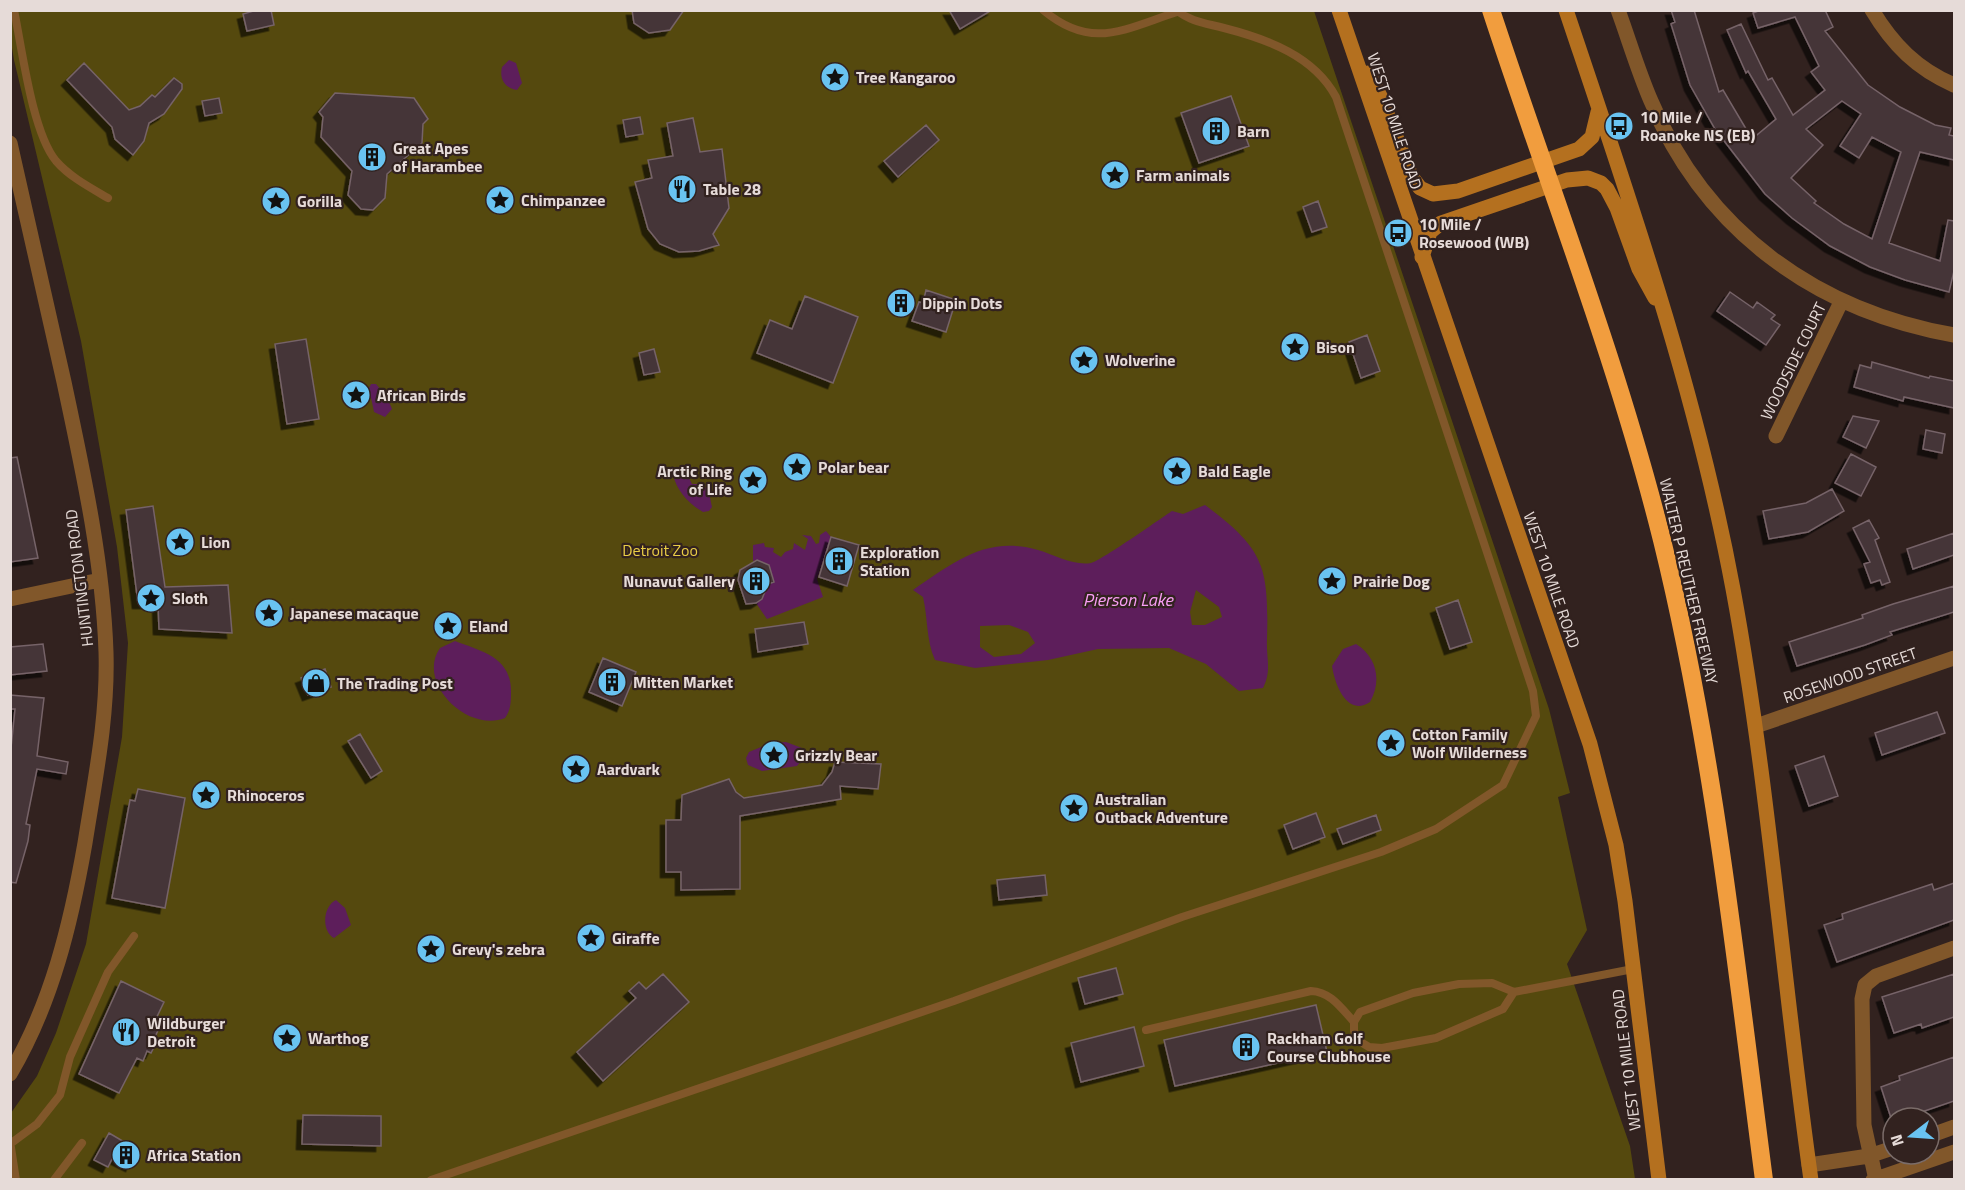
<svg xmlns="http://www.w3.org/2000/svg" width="1965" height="1190" font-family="'Titillium Web',sans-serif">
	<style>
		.green { fill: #55490e }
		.water { fill: #5d1e5b; fill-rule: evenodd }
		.building { fill: #453539; stroke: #766368; stroke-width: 1.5; fill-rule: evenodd; filter: url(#shadow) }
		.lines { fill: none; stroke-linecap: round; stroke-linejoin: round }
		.lane { stroke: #81572a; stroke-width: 8 }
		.street { stroke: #81572a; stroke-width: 15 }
		.secondary { stroke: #b4701f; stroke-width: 15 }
		.highway { stroke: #f19d3e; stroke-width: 18 }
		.labels { text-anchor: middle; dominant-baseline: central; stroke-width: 4.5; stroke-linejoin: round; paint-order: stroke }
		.poi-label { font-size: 16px; font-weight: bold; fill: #e6dbd8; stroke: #32221f; text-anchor: start }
		.street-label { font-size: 16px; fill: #e6dbd8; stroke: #32221f }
		.park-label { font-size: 16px; fill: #eace46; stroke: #32221f }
		.water-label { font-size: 18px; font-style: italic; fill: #f99ef4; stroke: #32221f }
	</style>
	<defs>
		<filter id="shadow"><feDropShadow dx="-5.5" dy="5.5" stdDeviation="0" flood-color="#0009"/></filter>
	</defs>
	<rect width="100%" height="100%" fill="#32221f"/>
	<path class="green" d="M10,11H1314L1549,709L1570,793L1558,797L1587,930L1567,964L1630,1146L1635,1179H11V1113L37,1076L56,1033L86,944L122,737L128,643L117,547L81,341L14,60L11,42Z"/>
	<path class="water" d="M509,60L516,63L522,83L517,90C505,88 499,79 502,67Z
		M371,384H376C382,391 389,400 392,409L385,417L374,412L369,388Z
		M676,472L687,474L692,484C709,483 709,493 712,507L709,511L703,512C689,504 676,490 673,474Z
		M1205,505C1264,549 1269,566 1267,639C1266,659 1272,670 1263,688L1239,691L1206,664L1169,648L1098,649L1048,660L975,668L935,660C926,640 928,618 923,597L913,590C953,563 986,535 1038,550C1055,555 1074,566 1091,563C1099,562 1160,519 1172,511L1183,514ZM1196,590L1219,607L1222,617L1205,625H1192L1190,612ZM1009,625L1028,632L1035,643L1021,654L994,657L980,647V626Z
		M826,531L831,537L817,579L823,597L767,619L756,603L764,585L774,582L769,565L757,560L753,561V545L764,543L765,547L774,548L773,552L781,557L785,552L793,549L794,543L805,550L808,539L802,535L811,536L816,544L819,543L820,535Z
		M455,641C481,651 511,657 511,691C511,701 511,710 505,718C467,733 416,682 440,648Z
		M1356,644C1377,657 1382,681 1370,702C1347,717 1335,685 1332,666L1343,649Z
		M786,742L802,748L805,756L797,766L762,771L748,765L746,758L749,752L771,743Z
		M336,900L345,908L351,925L334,938C321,931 323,906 336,900Z"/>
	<path class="building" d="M257,10H271L274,25L247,31L243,14Z
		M632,10H684L670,30L649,33L634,23Z
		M949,10H992L960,29Z
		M1671,10H1694L1719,92L1723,90L1752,139L1776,119L1748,71L1746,73L1727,30L1741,24L1768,80L1772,78L1793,115L1825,90L1811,72L1819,66L1795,17L1758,28L1753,13L1761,10H1825L1833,27L1825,31L1868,85L1900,107L1935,125L1951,128L1949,135L1954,136V160L1920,152L1889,243L1940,261L1948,220L1954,221V271L1949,292L1905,280L1870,267L1830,246L1792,218L1765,194L1715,129L1690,85L1671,24L1675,22ZM1842,101L1861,114L1840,146L1859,158L1872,137L1901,152L1872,239L1844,224L1814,203L1816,201L1791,178L1823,145L1806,129Z
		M84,63L129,110L140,106L152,95L155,97L174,78L182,84V89L164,114L149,123L144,141L133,155L115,139L112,127L67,80Z
		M335,93L414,98L428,119L423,124L422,143L387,174L385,198L373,210L361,209L348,195L352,171L321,137L323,117L319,112Z
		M1231,96L1249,146L1199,163L1181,113Z
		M219,98L222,113L205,116L202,101Z
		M640,117L643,134L626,137L623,120Z
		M693,118L700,152L722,149L729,208L713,234L719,245L699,251L679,252L660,244L648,229L635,182L652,178L648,160L673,156L667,123Z
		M926,125L939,140L898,177L884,161Z
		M1318,201L1327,227L1312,232L1303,207Z
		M926,290L956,300L946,332L912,321L919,302L923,303Z
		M1730,292L1753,308L1757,302L1775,315L1771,319L1780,325L1766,345L1717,311Z
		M805,296L858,317L833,383L757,353L770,320L792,329Z
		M1367,335L1380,371L1361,378L1349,342Z
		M306,339L319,419L287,424L275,344Z
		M654,349L660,372L644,375L639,353Z
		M1872,362L1929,378L1930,376L1954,381V408L1904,397L1903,401L1854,387L1860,365L1871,368Z
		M1853,416L1879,421L1866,448L1843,437Z
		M1926,430L1945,434L1942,453L1923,449Z
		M1851,454L1876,467L1861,496L1835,483Z
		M17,457L38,558L10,562V458Z
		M1832,489L1844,511L1808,532L1769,539L1763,511L1806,503Z
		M153,506L165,587L228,585L232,633L159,629L158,603H138L126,510Z
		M1869,520L1879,538L1875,540L1890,582L1882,585L1880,580L1871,583L1864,564L1870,562L1853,528Z
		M1954,533V555L1913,569L1907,549Z
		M831,537L859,545L847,586L819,577Z
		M757,560L769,565L774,582L768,584L762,599L756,603L746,604L738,580L740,570Z
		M1954,586V612L1890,632L1892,635L1865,645L1797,666L1789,642L1863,618L1862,615L1893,604Z
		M1458,600L1472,642L1450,649L1436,608Z
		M804,622L808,644L758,652L755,629Z
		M43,644L47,671L10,675V647Z
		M603,658L636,672L622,706L589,692Z
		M325,669L331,687L308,695L301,678Z
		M10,695L44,698L37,756L68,762L66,774L37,769L26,824L30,825L28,841L16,883L10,882V758L15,709H10Z
		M1937,712L1945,733L1882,755L1875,733Z
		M360,734L382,771L371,778L348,741Z
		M1824,756L1838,796L1809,806L1795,766Z
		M835,762L881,764L878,789L840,786L841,799L740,816V889L681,890V872H666V820H681L682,795L729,779L736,792L744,798L822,785L832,772Z
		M138,789L185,798L165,908L112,898L130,800L135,801Z
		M1316,813L1325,837L1293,849L1284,825Z
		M1376,815L1381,830L1343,844L1337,829Z
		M1045,875L1047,895L999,900L997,880Z
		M1954,883V920L1837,962L1824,925L1843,919L1842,914L1932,884L1934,890Z
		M1116,968L1123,994L1085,1004L1078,978Z
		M663,974L689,1002L603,1081L577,1052L636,998L629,991L639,982L646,989Z
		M1954,974V1017L1922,1028L1921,1024L1894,1033L1882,997Z
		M121,981L164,1002L153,1025L159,1028L155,1037L158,1039L151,1053L147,1051L143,1061L137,1058L119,1093L79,1074Z
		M1316,1005L1327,1052L1175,1086L1164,1040Z
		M1134,1027L1144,1066L1081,1082L1071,1043Z
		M1954,1057V1101L1904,1118H1891L1881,1087L1900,1080L1899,1076Z
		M303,1115L381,1116V1146L302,1144Z
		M109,1133L138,1150L131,1166L113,1157L108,1167L94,1160Z"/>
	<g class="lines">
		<path class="lane" d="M14,10C22,48 32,132 56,161C70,177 89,187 108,198
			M1043,10C1092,51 1124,29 1177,12
			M1514,992L1503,1009L1436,1038L1382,1048L1369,1047L1359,1041L1354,1031V1022L1360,1012L1413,993L1459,984L1492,983L1514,992L1633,969
			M1146,1030L1311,991C1331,992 1341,1008 1354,1022
			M10,1141L16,1180
			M10,1144L37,1124L60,1095L70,1057L108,972L134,936
			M54,1180L82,1143
			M431,1180L954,1001L1182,917L1381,852L1436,829L1503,785L1536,716L1533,691L1336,97C1314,56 1267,39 1224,28C1205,23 1191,22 1176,10"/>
		<path class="street" d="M1618,10C1629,40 1638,71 1651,101C1706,232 1817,311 1954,335
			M1872,10C1893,45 1917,69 1954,85
			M10,143C28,223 46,303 64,382C83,471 103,562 106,652C108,717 95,779 85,843C71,923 52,1003 10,1074
			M1776,436L1841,302
			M10,599L100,580
			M1756,726L1954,658
			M1929,1136L1954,1127
			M1809,1165L1869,1156L1893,1148
			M1873,1180L1954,1152
			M1876,1180L1864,1125L1862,999L1865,985L1876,976L1954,948"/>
		<path class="secondary" d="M1339,10L1590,744L1616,845L1625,901L1659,1180
			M1566,10C1630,201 1696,390 1733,589C1769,784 1783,983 1811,1180
			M1368,73L1381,98L1411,176L1420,188L1433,194L1458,191L1579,149L1592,137L1598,112
			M1422,257L1430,232L1441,223L1567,180L1588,178L1601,183L1607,189L1617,208L1639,269L1655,298"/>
		<path class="highway" d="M1491,10C1549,187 1617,360 1662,540C1714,751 1736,965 1764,1180"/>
	</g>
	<defs>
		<g id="sight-disc" transform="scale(1.5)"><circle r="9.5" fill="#69c3f1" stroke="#32221f"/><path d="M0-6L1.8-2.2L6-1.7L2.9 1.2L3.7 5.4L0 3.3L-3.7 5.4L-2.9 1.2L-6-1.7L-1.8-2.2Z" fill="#111"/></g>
		<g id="bus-disc" transform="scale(1.5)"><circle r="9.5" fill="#69c3f1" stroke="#32221f"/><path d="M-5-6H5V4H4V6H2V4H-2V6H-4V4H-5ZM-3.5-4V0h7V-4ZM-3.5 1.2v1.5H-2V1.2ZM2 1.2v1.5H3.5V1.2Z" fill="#111"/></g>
		<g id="building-disc" transform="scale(1.5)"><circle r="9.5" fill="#69c3f1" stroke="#32221f"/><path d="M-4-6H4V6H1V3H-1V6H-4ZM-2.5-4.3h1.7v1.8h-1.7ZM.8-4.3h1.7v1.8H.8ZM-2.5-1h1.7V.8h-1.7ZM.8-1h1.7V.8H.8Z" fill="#111"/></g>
		<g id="restaurant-disc" transform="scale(1.5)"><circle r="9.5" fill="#69c3f1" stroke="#32221f"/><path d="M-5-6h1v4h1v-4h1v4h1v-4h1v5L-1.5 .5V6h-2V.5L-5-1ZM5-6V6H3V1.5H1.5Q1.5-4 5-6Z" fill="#111"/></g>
		<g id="shop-disc" transform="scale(1.5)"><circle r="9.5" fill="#69c3f1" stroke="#32221f"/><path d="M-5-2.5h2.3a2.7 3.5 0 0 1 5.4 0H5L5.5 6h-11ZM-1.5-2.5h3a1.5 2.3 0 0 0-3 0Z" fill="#111"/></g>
	</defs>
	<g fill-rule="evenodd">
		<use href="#sight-disc" x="835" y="77"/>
		<use href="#bus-disc" x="1619" y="126"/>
		<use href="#building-disc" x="1216" y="131"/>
		<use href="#building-disc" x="372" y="157"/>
		<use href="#sight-disc" x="1115" y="175"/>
		<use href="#restaurant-disc" x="682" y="189"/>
		<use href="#sight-disc" x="500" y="200"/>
		<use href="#sight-disc" x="276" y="201"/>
		<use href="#bus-disc" x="1398" y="233"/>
		<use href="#building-disc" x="901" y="303"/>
		<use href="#sight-disc" x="1295" y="347"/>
		<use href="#sight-disc" x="1084" y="360"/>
		<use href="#sight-disc" x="356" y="395"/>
		<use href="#sight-disc" x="797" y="467"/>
		<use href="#sight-disc" x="1177" y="471"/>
		<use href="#sight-disc" x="753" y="480"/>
		<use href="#sight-disc" x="180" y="542"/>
		<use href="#building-disc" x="839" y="561"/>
		<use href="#building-disc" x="756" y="581"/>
		<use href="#sight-disc" x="1332" y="581"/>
		<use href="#sight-disc" x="151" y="598"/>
		<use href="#sight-disc" x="269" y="613"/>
		<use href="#sight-disc" x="448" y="626"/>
		<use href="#building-disc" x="612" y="682"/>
		<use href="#shop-disc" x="316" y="683"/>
		<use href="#sight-disc" x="1391" y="743"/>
		<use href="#sight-disc" x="774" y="755"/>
		<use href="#sight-disc" x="576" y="769"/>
		<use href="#sight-disc" x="206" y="795"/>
		<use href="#sight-disc" x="1074" y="808"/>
		<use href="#sight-disc" x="591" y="938"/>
		<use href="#sight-disc" x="431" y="949"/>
		<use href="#restaurant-disc" x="126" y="1032"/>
		<use href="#sight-disc" x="287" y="1038"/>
		<use href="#building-disc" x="1246" y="1047"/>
		<use href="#building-disc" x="126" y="1155"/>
	</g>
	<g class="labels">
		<g class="poi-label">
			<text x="856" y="77">Tree Kangaroo</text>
			<text x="1640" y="117">10 Mile /<tspan x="1640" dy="18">Roanoke NS (EB)</tspan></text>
			<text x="1237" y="131">Barn</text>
			<text x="393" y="148">Great Apes<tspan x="393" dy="18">of Harambee</tspan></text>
			<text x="1136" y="175">Farm animals</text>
			<text x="703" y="189">Table 28</text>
			<text x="521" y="200">Chimpanzee</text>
			<text x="297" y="201">Gorilla</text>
			<text x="1419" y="224">10 Mile /<tspan x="1419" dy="18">Rosewood (WB)</tspan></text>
			<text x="922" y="303">Dippin Dots</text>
			<text x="1316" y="347">Bison</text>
			<text x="1105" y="360">Wolverine</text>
			<text x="377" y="395">African Birds</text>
			<text x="818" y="467">Polar bear</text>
			<text x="732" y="471" text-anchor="end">Arctic Ring<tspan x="732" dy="18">of Life</tspan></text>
			<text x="1198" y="471">Bald Eagle</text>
			<text x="201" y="542">Lion</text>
			<text x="860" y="552">Exploration<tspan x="860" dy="18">Station</tspan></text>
			<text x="735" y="581" text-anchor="end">Nunavut Gallery</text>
			<text x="1353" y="581">Prairie Dog</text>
			<text x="172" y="598">Sloth</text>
			<text x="290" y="613">Japanese macaque</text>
			<text x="469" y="626">Eland</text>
			<text x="633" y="682">Mitten Market</text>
			<text x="337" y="683">The Trading Post</text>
			<text x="1412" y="734">Cotton Family<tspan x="1412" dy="18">Wolf Wilderness</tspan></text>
			<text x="795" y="755">Grizzly Bear</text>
			<text x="597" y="769">Aardvark</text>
			<text x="227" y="795">Rhinoceros</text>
			<text x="1095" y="799">Australian<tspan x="1095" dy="18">Outback Adventure</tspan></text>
			<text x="612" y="938">Giraffe</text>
			<text x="452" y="949">Grevy's zebra</text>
			<text x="147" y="1023">Wildburger<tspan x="147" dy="18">Detroit</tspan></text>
			<text x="308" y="1038">Warthog</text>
			<text x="1267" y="1038">Rackham Golf<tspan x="1267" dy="18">Course Clubhouse</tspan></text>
			<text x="147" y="1155">Africa Station</text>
		</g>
		<g class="street-label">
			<text transform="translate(1395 121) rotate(72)">WEST 10 MILE ROAD</text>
			<text transform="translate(1793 361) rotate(-64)">WOODSIDE COURT</text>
			<text transform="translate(79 578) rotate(-97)">HUNTINGTON ROAD</text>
			<text transform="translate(1552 580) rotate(71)">WEST 10 MILE ROAD</text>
			<text transform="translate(1689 581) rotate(77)">WALTER P REUTHER FREEWAY</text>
			<text transform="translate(1850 675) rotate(-19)">ROSEWOOD STREET</text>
			<text transform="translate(1626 1060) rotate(-97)">WEST 10 MILE ROAD</text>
		</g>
		<g class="park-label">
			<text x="660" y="550">Detroit Zoo</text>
		</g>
		<g class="water-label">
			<text x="1128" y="599">Pierson Lake</text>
		</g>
	</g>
	<rect width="1965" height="1190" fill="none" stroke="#e6dbd8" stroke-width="24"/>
	<g transform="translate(1911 1136) rotate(253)"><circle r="28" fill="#32221f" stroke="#7a6c69" stroke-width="1.5"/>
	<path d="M0-4.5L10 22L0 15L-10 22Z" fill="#69c3f1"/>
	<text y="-9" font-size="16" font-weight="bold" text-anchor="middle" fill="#e6dbd8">N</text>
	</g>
</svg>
